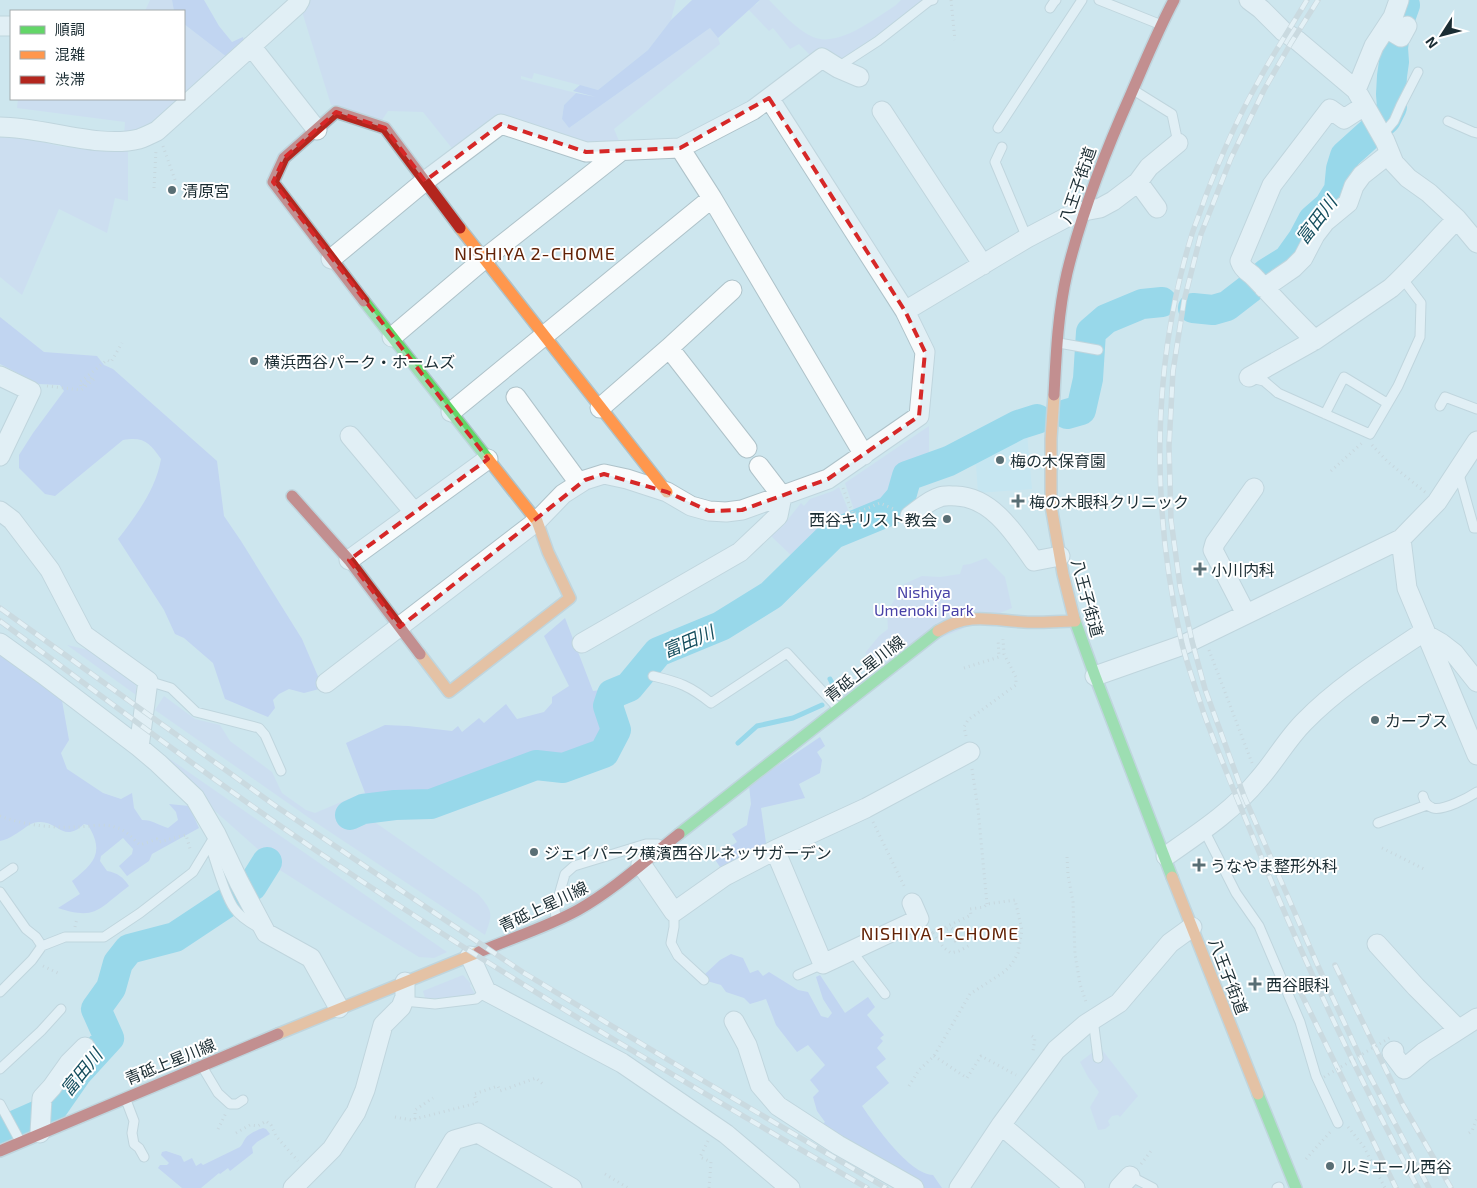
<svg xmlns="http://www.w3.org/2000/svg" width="1477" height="1188" font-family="'Exo 2','Noto Sans JP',sans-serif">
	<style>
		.built { fill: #bce7f4 }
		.green { fill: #c9d6f2 }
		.forest { fill: #b2c0f4 }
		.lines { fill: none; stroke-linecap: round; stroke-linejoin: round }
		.stream { stroke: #57c7e4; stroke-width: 5 }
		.river { stroke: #57c7e4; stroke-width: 30 }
		.lane-casing { stroke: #aec2c9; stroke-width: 11 }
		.street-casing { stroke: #aec2c9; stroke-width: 21 }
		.fast-casing { stroke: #aec2c9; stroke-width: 14 }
		.slow-casing { stroke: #aec2c9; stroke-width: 14 }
		.jam-casing { stroke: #aec2c9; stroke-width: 14 }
		.path { stroke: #bdc7ca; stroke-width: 3; stroke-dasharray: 1 4; stroke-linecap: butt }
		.lane { stroke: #f8fbfc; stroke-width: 9 }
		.street { stroke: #f8fbfc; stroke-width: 19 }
		.fast { stroke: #63d668; stroke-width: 11 }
		.slow { stroke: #ff974d; stroke-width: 11 }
		.jam { stroke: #b3261e; stroke-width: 11 }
		.rail-casing { stroke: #c5cccf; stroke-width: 5.5 }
		.rail { stroke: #fff; stroke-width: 4; stroke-dasharray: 11; stroke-linecap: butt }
		.path-bridge { stroke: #bdc7ca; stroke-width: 3; stroke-dasharray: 1 4; stroke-linecap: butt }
		.marked { fill: none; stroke: #d62828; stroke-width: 4; stroke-dasharray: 10 6; stroke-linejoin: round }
		.poi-dot { fill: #596e74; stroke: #fff; stroke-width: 2 }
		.labels { text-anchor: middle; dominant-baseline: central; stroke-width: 4; stroke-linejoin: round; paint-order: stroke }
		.street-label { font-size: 16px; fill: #1b2d33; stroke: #fff }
		.poi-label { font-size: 16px; fill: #1b2d33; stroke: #fff; text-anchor: start }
		.park-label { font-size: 16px; fill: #4842a7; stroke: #fff }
		.water-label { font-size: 18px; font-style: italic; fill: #154e5e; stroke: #fff }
		.neighbourhood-label { font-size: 18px; letter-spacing: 1px; fill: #622206; stroke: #fff }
	</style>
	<rect width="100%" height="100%" fill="#cde6ee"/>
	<path class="built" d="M1018,432L1027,433L1032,489L978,493L976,465L971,466L970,455Z"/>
	<path class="green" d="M150,0H172L174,11H145Z
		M304,0H676L671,20L648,50L598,90L534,73L532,79L521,76V79L576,93L564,105L562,119L569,128L710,28L718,38L720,44L614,129L619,141L587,148L502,119L455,152L423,112L388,111L382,120L331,105L300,5Z
		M760,0H769C781,12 797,30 813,37C838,48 876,18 896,5L901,0H925L845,61L813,58L799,44L790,49L773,28L769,31L748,9L758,3Z
		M184,24L232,61L159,126L124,136L125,122L17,108L18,99H184Z
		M0,136H16L59,146L128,150V201L115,198L107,233L59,209L22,295L0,277Z
		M929,426V458L923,461L919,459L902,473L896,475L888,503L880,500L854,510L845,483Z
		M839,487L851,517L880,507L886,510L827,533L796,560L771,536L785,523L801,503L804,506L810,499L833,491Z
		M986,558L1005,577L1012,608L879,664L865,653L879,636L888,629L887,612L904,584L922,576L940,577L960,574L963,565L970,564Z
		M67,645L93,651L133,680L136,686V695Z
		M164,696L195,719L220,725L230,741L272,772L282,793L306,810L315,813L365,792L367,798L362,803L376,823L478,894C493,911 493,914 485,935L315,822L155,710Z
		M154,748L447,952L434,958L419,957L355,918L272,865L261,852L206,803Z
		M463,975L471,984L470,986L475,994C459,1000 443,999 425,998L423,991Z
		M1090,1026L1103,1051L1138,1096L1120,1117L1118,1115L1112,1116L1108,1121L1110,1125L1105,1129L1098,1130L1090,1107L1099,1092L1088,1077L1080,1062L1093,1052Z"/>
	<path class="forest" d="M172,0H204L219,26L232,42L243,37L245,44L232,61L184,24V11H174Z
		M692,0H760L718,38L710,28L569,128L562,119L564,105L576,93L596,97L573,91L580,85L598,90L648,50L671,20Z
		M0,317L44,352L97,356L104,365L113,369L217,461L224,516L241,541L302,639L323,688L304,693L289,689L279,694L273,700L275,708L268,717L225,699L213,663L184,638L175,634L164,610L118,539C136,516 156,489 161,459C150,443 144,436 123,440L55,496L45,494L19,468V455L33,433L64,391L60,385L39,384L0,364Z
		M565,618L593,691L609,689L605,702L611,730L602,748L564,765L536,762L428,801L401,799L379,802L367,798L346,743L385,725L408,726L452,731L458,726L462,732L479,718L484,723L506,704L517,719L544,712L552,703V697L569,686L544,636Z
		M0,651L61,695L69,740L61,753L67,769L103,793L121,799L132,793L134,808L142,820C153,820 158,825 168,828L178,820L176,812L169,804L189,806L199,828L152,854L149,861L127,876L119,866L132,854L133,849L123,838L101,856L100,861L107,871C118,873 123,877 129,886C99,908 97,921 58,908L80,894L72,881C94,863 105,853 88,825L84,824C63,844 58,820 38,822C30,822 22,831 14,835C10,838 5,840 0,841Z
		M820,737L825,746L817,752L822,760L820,773L799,784L805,798L761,808L767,850L724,873L714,858L737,842L732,834L747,825L749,812L751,804L749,785Z
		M731,954L743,958L750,973L758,970L763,976L769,972L798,990L808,992L821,1016L828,1018L832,1013L823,999L816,977L820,975L845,1013L868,997L875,1007L867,1015L884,1035L880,1038L883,1041L877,1048L886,1059L876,1067L889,1083L862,1106C875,1125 909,1174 933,1175L942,1188H921L820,1126L825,1122L817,1111L813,1097L819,1091L810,1080L825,1065L808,1045L797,1052L776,1025L766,999L750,1004L744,998L726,992L721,985L707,981L705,974L720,960Z
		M263,1128L266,1129L270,1134L257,1142L252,1147L253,1153L230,1171L228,1168L220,1174L219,1173L201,1188H182L158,1168L160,1165H167L169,1163L161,1155L162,1152L166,1151L181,1156L184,1162L192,1158L196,1166L201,1163L203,1165L240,1147C242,1145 243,1142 245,1139C248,1134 257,1130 263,1128Z"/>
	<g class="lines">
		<path class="stream" d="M828,700L835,694V689L830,679
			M738,743L757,726L793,718L822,705"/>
		<path class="river" d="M1193,308L1213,310L1227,306L1249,289L1267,273L1288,260L1303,239L1313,220L1329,206L1339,190L1341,169L1345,156L1386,119L1392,107L1391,94L1392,76L1394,62L1393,48L1395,33L1405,5
			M1067,414L1081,410L1088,379L1091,332L1106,319L1142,304L1162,302
			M350,815L363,809L395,805L431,804L536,765L563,768L604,753L616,730L608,706L612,694L629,687L658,652L721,626L771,595L833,534L889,511L901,497L907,476L949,461L1018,425L1037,419
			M0,1132L52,1109L77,1073L109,1038L96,1009L111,988L118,963L129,949L175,937L252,886L267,862"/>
		<g class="lane-casing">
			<path id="lane" d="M1099,0L1159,24
				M1050,8L1054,2L1056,0
				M838,67L878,41L929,1L933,0
				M1135,91L1172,114L1178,143
				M1448,121L1473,132L1477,133
				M998,128L1082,0
				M1382,135L1394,121L1401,105L1418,72
				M1002,147L995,162L1027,238
				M1059,343L1098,350
				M1251,378L1264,381L1278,393L1370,434L1398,386L1420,337L1421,303L1402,278
				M1440,406L1445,397L1477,409
				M1325,414L1344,377L1387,403
				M1458,471L1474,528H1477
				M653,676C679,682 690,686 711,703L787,653L837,707
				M148,681L171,688L196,712L259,728L265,735L281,771
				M1423,796C1424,801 1427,806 1433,808C1443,811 1468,798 1477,792
				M1378,823L1427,805
				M1204,830L1236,893L1259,926L1300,1022L1316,1076L1338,1123
				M210,845C216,862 224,894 234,908C240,917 250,923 259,928
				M0,877L13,868
				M0,892L26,929L36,937L42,946L65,937H104L140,913L193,872L216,834
				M674,912V927L671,943L678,956L704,980
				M556,918L555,909L565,874L574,866L646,844H658
				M851,950L885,994
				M798,975L823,964
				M0,992L32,960L42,946
				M404,1001L435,1004L476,999L486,991
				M1093,1019L1098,1058
				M203,1068L218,1093L230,1104H237L243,1100
				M0,1069L41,1031L61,1009
				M126,1100L134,1121L132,1133L134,1144L139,1148L144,1157
				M0,1104L20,1141
				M1130,1176L1153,1188
				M1277,1188L1279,1187"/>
		</g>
		<g class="street-casing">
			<path id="street" d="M1249,0L1261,9L1283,31L1298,41L1356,90L1385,141L1394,163L1408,178L1429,193L1457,219L1477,243
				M0,26H11
				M1386,28L1401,37L1407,26
				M251,46L317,130
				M1356,90L1374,46L1393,17L1399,0
				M769,98L822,58L838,68L859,77
				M882,111L983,265
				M0,127C43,127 98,149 139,139C145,137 151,134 157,131L297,5L300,0
				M680,148L712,198L864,455
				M1138,182L1157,208
				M331,259L425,181L501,124L586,152L680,148L753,110L769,98L905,311
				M1264,288L1293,268L1303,258L1315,235L1325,222L1348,203L1354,186L1362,175L1390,153
				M392,337L484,259L621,151
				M1315,340C1294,320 1275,299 1255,278C1248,270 1244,272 1240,261L1272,185L1330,109L1344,119L1364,106
				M669,348L747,448
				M0,376L31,391L0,456
				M1249,377L1315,340L1391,288C1414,267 1435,241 1457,219
				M516,397L579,483
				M600,408L669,348L732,290
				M451,412L712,198
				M350,436L414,512
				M1477,441L1437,502L1401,539L1407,588L1477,755
				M0,511L12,520L50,570L84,635L148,681L139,747
				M910,516C920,509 929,500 940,497C945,495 951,496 956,496C992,497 1015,534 1034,561L1060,556
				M349,560L488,459
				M1246,614L1213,550L1215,543L1254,488
				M1427,635L1441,643L1454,653L1477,682
				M0,643L43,674L139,747L158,763L195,798L216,834L239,882L266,933L311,958L339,1008
				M582,643L740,552L778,516L782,496L759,466
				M1095,676L1183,645L1401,539
				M326,683L537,521L563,494L585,480L604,474L627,479L667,492L691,506L709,511L726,512L742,510L828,479L919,416L925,352L905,311L1027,238L1069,216L1084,211L1100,208L1113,201L1138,182L1149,167L1178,143
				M775,850L823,964L919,919L912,903
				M1166,856C1199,833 1233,811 1259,779C1275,761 1287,739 1304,722C1339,686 1383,659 1425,631
				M641,864L674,912L725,876L775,850L866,808L970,752
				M1377,944L1416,987L1458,1029
				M470,956L486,991L622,1063L726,1134L790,1188
				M734,1021L747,1045L760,1085L778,1106L838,1145L914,1188
				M1394,1051L1392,1053L1404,1069L1424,1052L1477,1018
				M1001,1125L1075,1188
				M40,1133L42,1098L52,1087L69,1063L85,1047
				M293,1188L332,1149L356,1112L365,1090L383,1025L401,1007L405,997V982
				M425,1188L454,1140L478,1133L572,1188
				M959,1188L1001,1125L1056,1050L1086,1024L1119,1003L1170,943L1192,927
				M1119,1188L1130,1176"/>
		</g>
		<g class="fast-casing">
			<path id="fast" d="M364,301L488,459
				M1074,618L1095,676L1172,877
				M679,834L938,631
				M1258,1094L1296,1188"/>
		</g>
		<g class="slow-casing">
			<path id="slow" d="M460,228L667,492
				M1054,395L1051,439V506L1063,574L1074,618
				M938,631C970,612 990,620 1024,622C1041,623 1058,621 1075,621
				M420,654L449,692L570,598L548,552L537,521L488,459
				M1172,877L1258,1094
				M278,1034L479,952"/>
		</g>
		<g class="jam-casing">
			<path id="jam" d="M364,301L273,182L284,158L336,112L385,128L460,228
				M1054,395C1056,355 1058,312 1067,273C1082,211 1105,152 1131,94C1145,62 1158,30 1174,0
				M292,496L349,560L420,654
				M479,952C512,938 547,927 578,910C615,889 646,860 679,834
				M0,1151L278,1034"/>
		</g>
		<path class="path" d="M951,0L955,40
			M163,146L175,180
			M154,188L156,150
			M47,386L81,390L94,379L92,377L81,387L80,382L107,360L111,362L122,343
			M1372,445L1388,462L1425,492
			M1331,471L1362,443
			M843,488L853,514L880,503L896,510
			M1209,650L1252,763
			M964,668L999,657L998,640
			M966,736L964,727L968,720L1016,685V677L1004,654L1003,639
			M972,769L978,809L987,904
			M0,816C24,825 50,828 76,827C88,827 103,823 115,827C125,829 132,838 140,845L157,839L159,842L186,835L191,852
			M873,822L905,888
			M1382,848L1424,869
			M1067,857L1068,875L1073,902L1075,954L1080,984L1087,1005
			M75,927L77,918
			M933,933L944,948L951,953L959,951L970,945
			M940,941V936L944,930L951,928C956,931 958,934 957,939L955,941L952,937
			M43,966L60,974
			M1032,1036L1035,1038L1033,1051
			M934,1056L967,1078L981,1056L1016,1075
			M909,1086L919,1070L934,1056L970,994L1004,972L1012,964L1018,953L1022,930L1015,900L987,904L984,907L970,909L971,915L933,933L931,931
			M395,1117L411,1120L477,1103L474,1094L498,1086L500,1091L536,1078L545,1086
			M415,1119V1110L433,1098
			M1348,1127L1364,1147L1385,1188
			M218,1129L226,1113
			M236,1133L250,1125L258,1126L266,1121L271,1125L276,1136L298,1161
			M1469,1133L1472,1131L1477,1118
			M708,1141L700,1157L711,1162L709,1188
			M1306,1159L1332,1130
			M1141,1164L1151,1151
			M605,1174L628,1188"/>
		<use href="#lane" class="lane"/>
		<use href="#street" class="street"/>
		<use href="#fast" class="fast"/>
		<use href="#slow" class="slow"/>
		<use href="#jam" class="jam"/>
		<g class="rail-casing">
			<path id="rail" d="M1307,0C1291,27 1273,54 1258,82C1237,119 1220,158 1205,198C1201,210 1196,222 1192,234C1151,367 1151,509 1182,644C1188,667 1196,689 1203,711C1221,761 1242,810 1262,859C1309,972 1360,1081 1418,1188
				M1318,0L1291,43L1264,90L1231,158L1201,234L1184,301L1173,371L1169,446L1171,520L1180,586L1192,641L1205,689L1244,796L1318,966L1362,1061L1429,1188
				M0,608L277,807L524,973L690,1073L886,1188
				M0,621C113,704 225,790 342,868C512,982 689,1085 867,1188
				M1335,965L1403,1105L1451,1188
				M1296,983L1396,1188"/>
		</g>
		<use href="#rail" class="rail"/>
		<path class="path-bridge" d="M1324,1077L1391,1037"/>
	</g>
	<path d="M0 0H1477V1188H0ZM769,98L905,311L925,352L919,416L828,479L742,510L709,511L667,492L604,474L585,480L400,627L349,560L488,459L273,182L284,158L336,112L385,128L425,181L501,124L586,152L680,148Z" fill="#cde6ee" fill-opacity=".55" fill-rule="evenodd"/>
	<path class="marked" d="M769,98L905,311L925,352L919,416L828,479L742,510L709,511L667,492L604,474L585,480L400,627L349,560L488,459L273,182L284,158L336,112L385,128L425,181L501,124L586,152L680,148Z"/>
	<g class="poi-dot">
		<circle cx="172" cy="190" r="5"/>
		<circle cx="254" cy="361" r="5"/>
		<circle cx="1000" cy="460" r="5"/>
		<path d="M1015.5 493.5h5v5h5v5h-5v5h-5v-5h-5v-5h5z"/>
		<circle cx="947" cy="519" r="5"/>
		<path d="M1197.5 561.5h5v5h5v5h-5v5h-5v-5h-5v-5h5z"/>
		<circle cx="1375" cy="720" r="5"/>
		<circle cx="534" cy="852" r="5"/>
		<path d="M1196.5 857.5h5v5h5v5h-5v5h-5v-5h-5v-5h5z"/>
		<path d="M1252.5 976.5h5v5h5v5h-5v5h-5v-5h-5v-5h5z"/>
		<circle cx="1330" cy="1166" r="5"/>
	</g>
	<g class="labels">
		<g class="street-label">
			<text transform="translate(1077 185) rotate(-71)">八王子街道</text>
			<text transform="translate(1088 598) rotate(75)">八王子街道</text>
			<text transform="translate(864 668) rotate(-38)">青砥上星川線</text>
			<text transform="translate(543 906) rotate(-25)">青砥上星川線</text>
			<text transform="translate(1229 976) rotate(69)">八王子街道</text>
			<text transform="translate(170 1061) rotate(-22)">青砥上星川線</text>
		</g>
		<g class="poi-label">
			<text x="182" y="190">清原宮</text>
			<text x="264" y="361">横浜西谷パーク・ホームズ</text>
			<text x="1010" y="460">梅の木保育園</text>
			<text x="1029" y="501">梅の木眼科クリニック</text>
			<text x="937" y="519" text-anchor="end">西谷キリスト教会</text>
			<text x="1211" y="569">小川内科</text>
			<text x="1385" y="720">カーブス</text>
			<text x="544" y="852">ジェイパーク横濱西谷ルネッサガーデン</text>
			<text x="1210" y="865">うなやま整形外科</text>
			<text x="1266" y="984">西谷眼科</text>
			<text x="1340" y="1166">ルミエール西谷</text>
		</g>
		<g class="park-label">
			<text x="924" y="591">Nishiya<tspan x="924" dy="18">Umenoki Park</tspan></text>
		</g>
		<g class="water-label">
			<text transform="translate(1316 220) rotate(-53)">富田川</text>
			<text transform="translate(688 641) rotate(-23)">富田川</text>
			<text transform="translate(81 1072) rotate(-51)">富田川</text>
		</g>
		<g class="neighbourhood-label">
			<text x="535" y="253">NISHIYA 2-CHOME</text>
			<text x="940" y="933">NISHIYA 1-CHOME</text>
		</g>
	</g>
	<rect x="10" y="10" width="175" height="90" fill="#ffffff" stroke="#a4abad"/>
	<rect x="20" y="26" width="25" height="8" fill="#63d668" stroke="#a4abad"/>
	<text x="55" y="35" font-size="15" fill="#1b2d33">順調</text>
	<rect x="20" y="51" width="25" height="8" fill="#ff974d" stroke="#a4abad"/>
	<text x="55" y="60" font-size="15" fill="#1b2d33">混雑</text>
	<rect x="20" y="76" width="25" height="8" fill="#b3261e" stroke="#a4abad"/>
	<text x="55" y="85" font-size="15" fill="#1b2d33">渋滞</text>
	<g transform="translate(1442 35) rotate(234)" stroke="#ffffff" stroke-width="4" paint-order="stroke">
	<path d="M0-4L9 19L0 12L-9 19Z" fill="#1b2d33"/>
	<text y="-8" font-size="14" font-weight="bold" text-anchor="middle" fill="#1b2d33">N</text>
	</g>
</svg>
